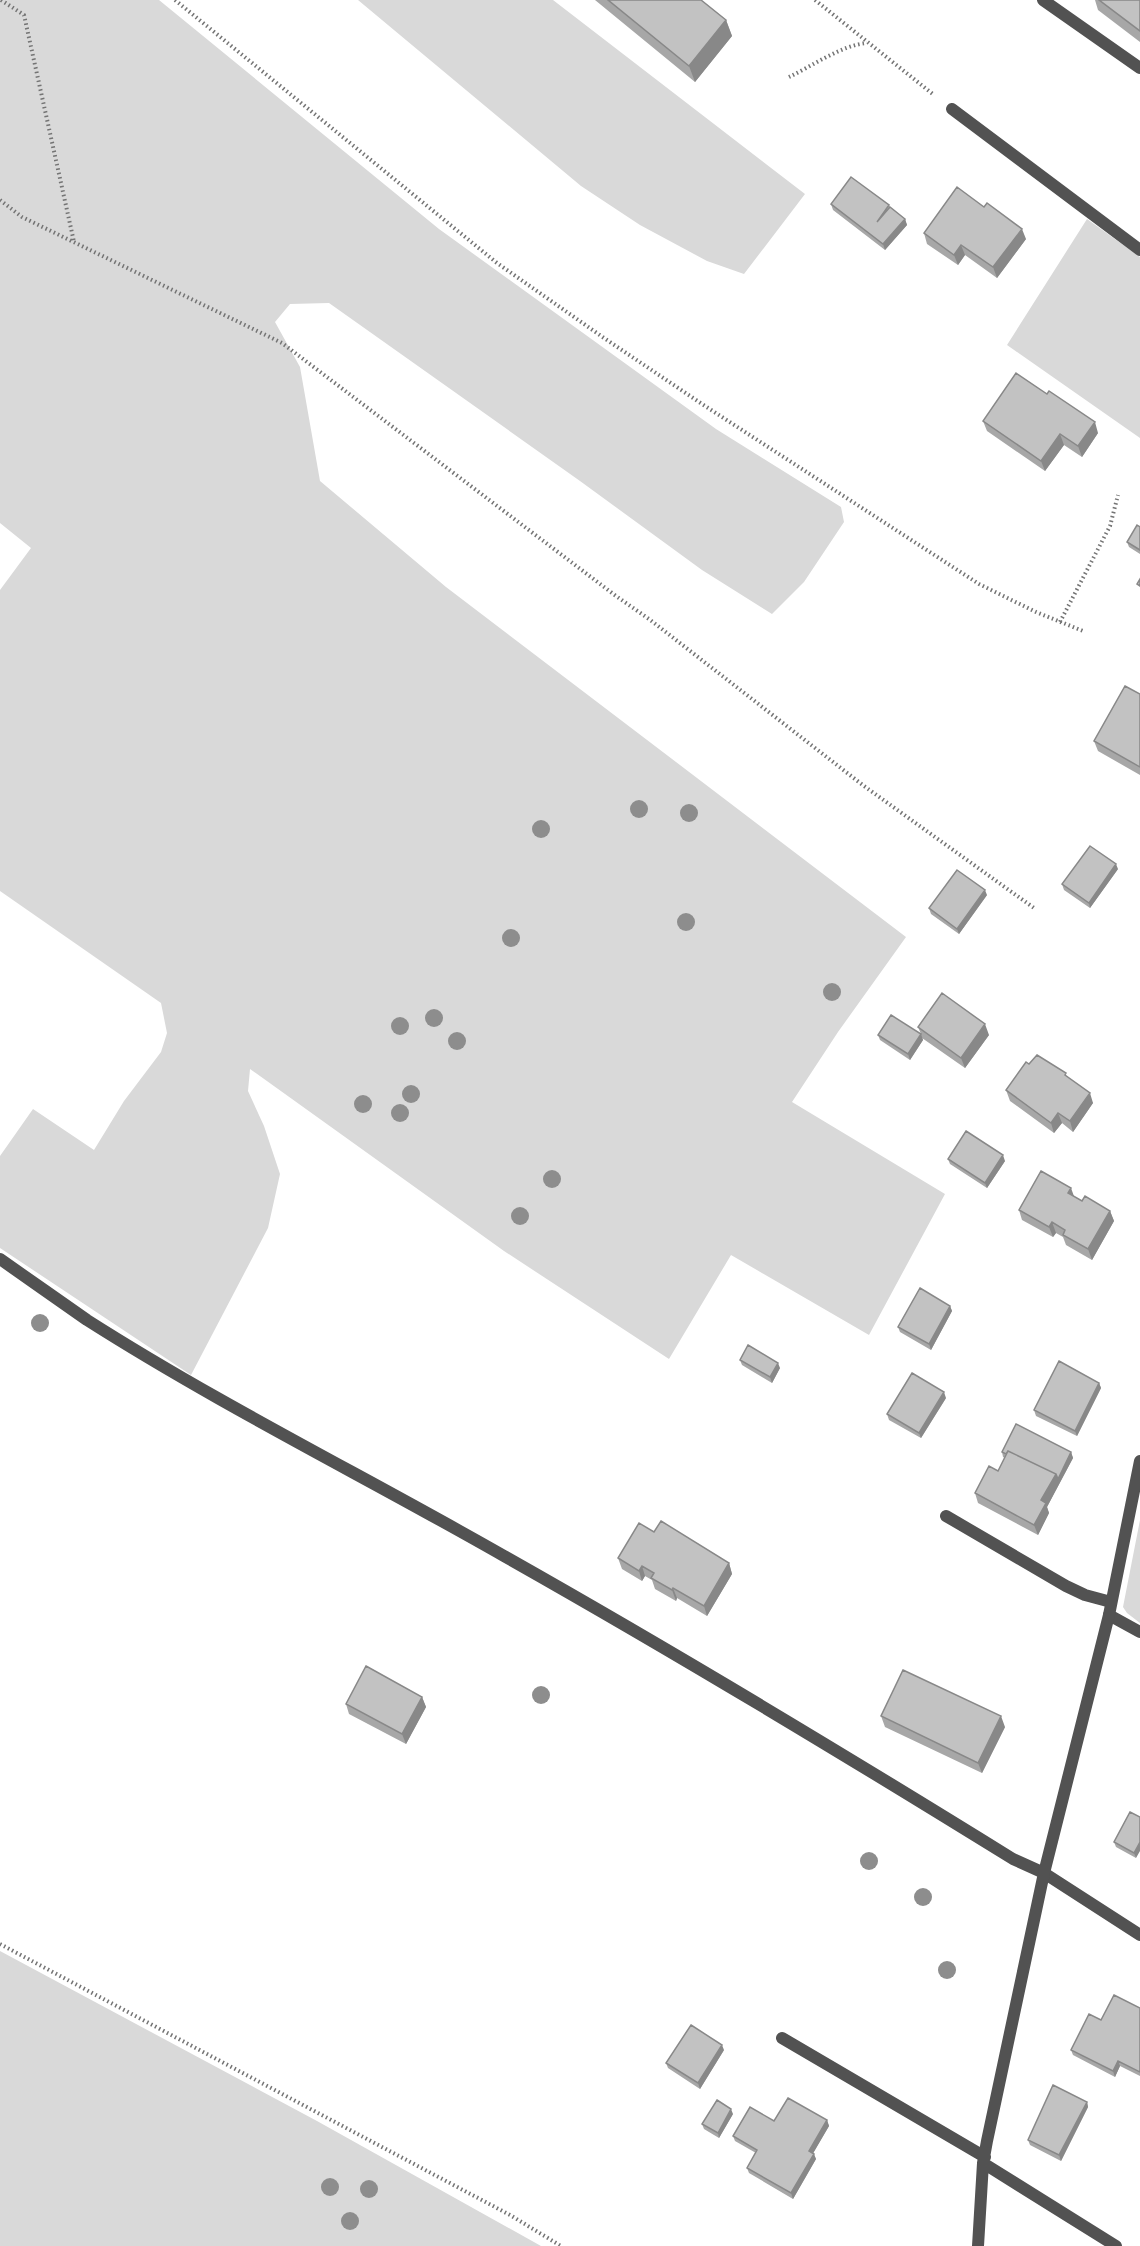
<svg xmlns="http://www.w3.org/2000/svg" width="1140" height="2246" font-family="Mulish,sans-serif">
	<style>
		.green { fill: #d9d9d9 }
		.lines { fill: none; stroke-linecap: round; stroke-linejoin: round }
		.path { stroke: #747474; stroke-width: 4; stroke-dasharray: 1.5 3; stroke-linecap: butt }
		.service { stroke: #525252; stroke-width: 12 }
		.minor { stroke: #525252; stroke-width: 12 }
		.tree { fill: #8d8d8d }
		.wall { fill: #a7a7a7 }
		.shaded-wall { fill: #888 }
		.building { fill: #c2c2c2; stroke: #888; stroke-width: 1.5 }
	</style>
	<rect width="100%" height="100%" fill="#fff"/>
	<path class="green" d="M0,0H159L439,229L716,429L841,507L844,522L804,582L772,614L702,570L580,481L329,303L290,304L275,322L300,367L320,481L446,587L906,937L838,1032L792,1102L945,1194L869,1335L731,1255L669,1359L504,1251L250,1069L248,1091L264,1126L280,1174L268,1228L191,1375L0,1248V1156L33,1109L94,1150L124,1101L161,1052L167,1033L161,1003L0,891V590L31,548L0,523Z
		M358,0H553L805,194L744,274L707,261L640,225L581,186Z
		M1087,219L1140,257V438L1007,345Z
		M1140,1520V1623L1127,1613L1123,1607Z
		M0,1951L317,2121L541,2246H0Z"/>
	<g class="lines">
		<path class="path" d="M1,0L24,15L74,242
			M175,0L497,263L604,338L702,404L979,584L1036,612L1083,631
			M815,0L934,95
			M789,77C812,66 842,45 867,43
			M0,200L22,217L282,343L616,596L649,619L864,786L1034,908
			M1060,622L1110,526L1118,495
			M0,1944L510,2215L561,2246"/>
		<path class="service" d="M1043,0L1140,68
			M952,109L1140,250
			M0,1259C29,1279 58,1300 87,1320C222,1406 366,1477 504,1556C676,1653 845,1755 1013,1859L1044,1873L1140,1935
			M946,1516L1066,1586L1085,1595L1111,1602
			M1109,1615L1140,1632"/>
		<path class="minor" d="M782,2038L985,2157
			M983,2163L1116,2246
			M978,2246L983,2163L987,2141L1044,1873L1109,1615L1140,1461"/>
	</g>
	<g class="tree">
		<circle cx="639" cy="809" r="9"/>
		<circle cx="689" cy="813" r="9"/>
		<circle cx="541" cy="829" r="9"/>
		<circle cx="686" cy="922" r="9"/>
		<circle cx="511" cy="938" r="9"/>
		<circle cx="832" cy="992" r="9"/>
		<circle cx="434" cy="1018" r="9"/>
		<circle cx="400" cy="1026" r="9"/>
		<circle cx="457" cy="1041" r="9"/>
		<circle cx="411" cy="1094" r="9"/>
		<circle cx="363" cy="1104" r="9"/>
		<circle cx="400" cy="1113" r="9"/>
		<circle cx="552" cy="1179" r="9"/>
		<circle cx="520" cy="1216" r="9"/>
		<circle cx="40" cy="1323" r="9"/>
		<circle cx="541" cy="1695" r="9"/>
		<circle cx="869" cy="1861" r="9"/>
		<circle cx="923" cy="1897" r="9"/>
		<circle cx="947" cy="1970" r="9"/>
		<circle cx="330" cy="2187" r="9"/>
		<circle cx="369" cy="2189" r="9"/>
		<circle cx="350" cy="2221" r="9"/>
	</g>
	<path class="wall" d="M595,0H701L726,20L732,36L695,82Z
		M1095,0H1140V42L1098,10Z
		M831,204L889,205L890,207L905,219L907,225L885,250L833,210Z
		M924,233L1026,239L997,278L965,255L958,265L927,244Z
		M983,421L1098,433L1082,457L1064,445L1045,471L987,431Z
		M1140,527V554L1129,547L1127,542Z
		M1140,694V775L1098,751L1094,741Z
		M1118,869L1090,908L1064,890L1062,884Z
		M987,895L959,934L931,914L929,908Z
		M918,1027L989,1035L965,1068L922,1038L923,1040L910,1060L880,1040L878,1035L921,1034Z
		M1029,1064L1067,1076L1093,1103L1073,1132L1062,1123L1054,1133L1010,1101L1006,1090Z
		M948,1159L1005,1161L987,1188L950,1164Z
		M1074,1196L1082,1201L1110,1211L1114,1221L1092,1260L1066,1245L1063,1237L1056,1233L1053,1237L1022,1220L1019,1210Z
		M950,1306L952,1311L931,1350L900,1332L898,1327Z
		M740,1360L780,1368L772,1383L742,1365Z
		M1099,1383L1101,1388L1077,1436L1036,1416L1034,1410Z
		M946,1398L921,1438L889,1420L887,1414Z
		M1002,1452H1071L1073,1458L1047,1507L1049,1513L1038,1535L978,1503L975,1493L998,1471L1005,1458L1003,1457Z
		M654,1532L729,1563L732,1574L707,1616L677,1598L676,1601L655,1589L652,1580L645,1576L642,1581L622,1569L618,1558Z
		M422,1697L426,1707L406,1744L349,1714L346,1704Z
		M881,1716L1005,1727L982,1773L885,1727Z
		M1130,1812L1136,1858L1116,1847L1114,1842Z
		M1140,2008V2076L1120,2066L1115,2077L1073,2055L1071,2050L1101,2020Z
		M724,2050L700,2089L668,2068L666,2063Z
		M1087,2102L1088,2107L1061,2161L1030,2145L1028,2140Z
		M733,2114L719,2138L704,2129L702,2124Z
		M827,2120L829,2126L813,2153L816,2159L793,2199L749,2173L747,2168L756,2153L735,2141L733,2136L774,2121Z"/>
	<path class="shaded-wall" d="M726,20L732,36L695,82L689,66Z
		M905,219L907,225L885,250L883,244Z
		M1022,229L1026,239L997,278L993,267Z
		M961,245L965,255L958,265L954,255Z
		M1095,422L1098,433L1082,457L1078,446Z
		M1060,434L1064,445L1045,471L1041,461Z
		M1116,864L1118,869L1090,908L1089,903Z
		M985,890L987,895L959,934L957,929Z
		M985,1024L989,1035L965,1068L961,1058Z
		M921,1034L923,1040L910,1060L908,1054Z
		M1090,1093L1093,1103L1073,1132L1070,1121Z
		M1058,1113L1062,1123L1054,1133L1051,1123Z
		M1003,1155L1005,1161L987,1188L985,1183Z
		M1071,1188L1075,1199L1068,1193Z
		M1110,1211L1114,1221L1092,1260L1088,1249Z
		M1052,1222L1056,1233L1053,1237L1049,1227Z
		M950,1306L952,1311L931,1350L929,1344Z
		M778,1363L780,1368L772,1383L770,1377Z
		M1099,1383L1101,1388L1077,1436L1075,1431Z
		M944,1392L946,1398L921,1438L919,1433Z
		M1071,1452L1073,1458L1047,1507L1049,1513L1038,1535L1034,1525L1041,1500L1056,1474Z
		M729,1563L732,1574L707,1616L704,1606Z
		M642,1566L645,1576L642,1581L639,1571Z
		M673,1588L677,1598L676,1601L672,1590Z
		M422,1697L426,1707L406,1744L402,1734Z
		M1001,1716L1005,1727L982,1773L978,1763Z
		M1140,1842V1851L1136,1858L1134,1853Z
		M722,2045L724,2050L700,2089L698,2083Z
		M1118,2061L1120,2066L1115,2077L1113,2071Z
		M1087,2102L1088,2107L1061,2161L1059,2155Z
		M731,2109L733,2114L719,2138L718,2133Z
		M827,2120L829,2126L811,2157L809,2151Z
		M814,2154L816,2159L793,2199L791,2193Z"/>
	<path class="building" d="M608,0H701L726,20L689,66Z
		M1099,0H1140V31Z
		M851,177L889,205L877,222L890,207L905,219L883,244L831,204Z
		M957,187L984,207L987,203L1022,229L993,267L961,245L954,255L924,233Z
		M1016,373L1047,394L1049,391L1095,422L1078,446L1060,434L1041,461L983,421Z
		M1137,525L1140,527V550L1127,542Z
		M1140,579V586L1137,584Z
		M1125,686L1140,694V767L1094,741Z
		M1090,846L1116,864L1089,903L1062,884Z
		M957,870L985,890L957,929L929,908Z
		M942,993L985,1024L961,1058L918,1027Z
		M891,1015L921,1034L908,1054L878,1035Z
		M1037,1055L1066,1073L1065,1075L1090,1093L1070,1121L1058,1113L1051,1123L1006,1090L1026,1062L1029,1064Z
		M966,1131L1003,1155L985,1183L948,1159Z
		M1041,1171L1071,1188L1068,1193L1082,1201L1085,1196L1110,1211L1088,1249L1063,1235L1065,1230L1052,1222L1049,1227L1019,1210Z
		M920,1288L950,1306L929,1344L898,1327Z
		M748,1345L778,1363L770,1377L740,1360Z
		M1059,1361L1099,1383L1075,1431L1034,1410Z
		M912,1373L944,1392L919,1433L887,1414Z
		M1016,1424L1071,1452L1058,1479L1056,1474L1008,1451L1006,1454L1002,1452Z
		M1008,1451L1056,1474L1041,1500L1046,1503L1034,1525L975,1493L989,1466L998,1471Z
		M661,1521L729,1563L704,1606L673,1588L672,1590L651,1578L654,1573L642,1566L639,1571L618,1558L639,1523L654,1532Z
		M366,1666L422,1697L402,1734L346,1704Z
		M903,1670L1001,1716L978,1763L881,1716Z
		M1130,1812L1140,1817V1842L1134,1853L1114,1842Z
		M1114,1995L1140,2008V2072L1118,2061L1113,2071L1071,2050L1089,2014L1101,2020Z
		M691,2025L722,2045L698,2083L666,2063Z
		M1053,2085L1087,2102L1059,2155L1028,2140Z
		M788,2098L827,2120L809,2151L814,2154L791,2193L747,2168L757,2150L733,2136L750,2107L774,2121Z
		M717,2100L731,2109L718,2133L702,2124Z"/>
</svg>
